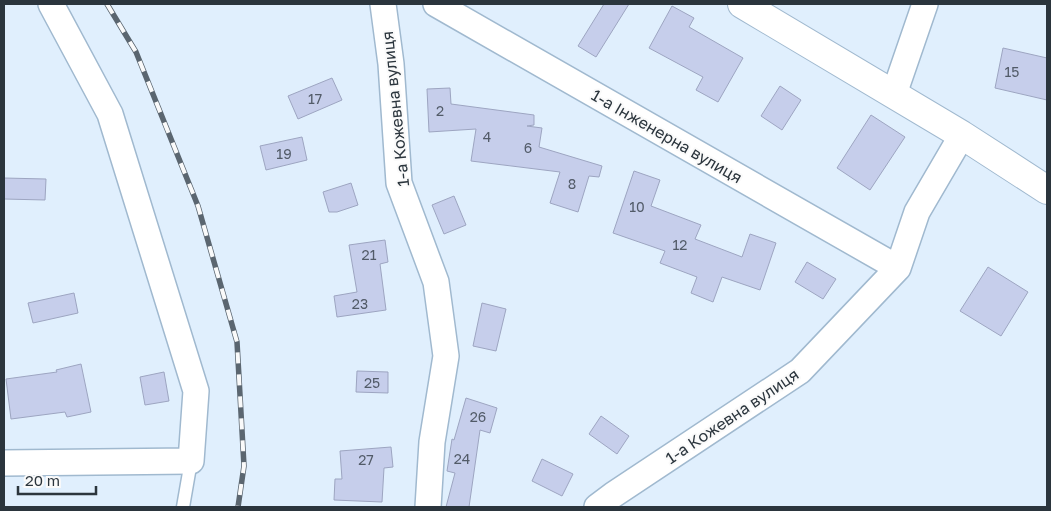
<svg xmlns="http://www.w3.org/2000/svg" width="1051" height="511" font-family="'Golos Text',sans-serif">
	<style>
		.building { fill: #c6ceeb; stroke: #9da5c1 }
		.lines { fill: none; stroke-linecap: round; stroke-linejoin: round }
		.lane-casing { stroke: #a0b9cf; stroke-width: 15 }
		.street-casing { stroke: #a0b9cf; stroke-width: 28 }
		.secondary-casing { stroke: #a0b9cf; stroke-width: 30 }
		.lane { stroke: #fff; stroke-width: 12 }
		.street { stroke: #fff; stroke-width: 25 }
		.secondary { stroke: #fff; stroke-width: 28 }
		.rail-casing { stroke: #5b6670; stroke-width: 5.5 }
		.rail { stroke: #fafafa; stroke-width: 4; stroke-dasharray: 11; stroke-linecap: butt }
		.labels { text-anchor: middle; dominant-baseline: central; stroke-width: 4; stroke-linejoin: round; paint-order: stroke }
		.number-label { font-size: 14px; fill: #525b68 }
		.street-label { font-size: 16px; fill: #2b353d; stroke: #fafafa }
	</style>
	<rect width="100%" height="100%" fill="#e0effd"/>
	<path class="building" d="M604,4H629L596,57L578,46Z
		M672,6L694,18L689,27L743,58L718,102L696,90L703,77L649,48Z
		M1003,48L1047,58V100L995,88Z
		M332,78L342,100L298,119L288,96Z
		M780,86L801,100L782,130L761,116Z
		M450,88L451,104L534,115V125L527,126L542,128L539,147L602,166L599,177L589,176L578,212L550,203L560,172L471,161L476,129L429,132L427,89Z
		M871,115L905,137L870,190L837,168Z
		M302,137L307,160L266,170L260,146Z
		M634,171L660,180L651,206L701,225L695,239L742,257L750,234L776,243L760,290L722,277L713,302L691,293L697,277L660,263L665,251L613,233Z
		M4,178L46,179L45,200L4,199Z
		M351,183L358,205L337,212H329L323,192Z
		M454,196L466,225L444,234L432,205Z
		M385,240L388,262L380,264L386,310L337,317L334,296L357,292L349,245Z
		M807,262L836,279L823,299L795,282Z
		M988,267L1028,292L1001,336L960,311Z
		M74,293L78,313L33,323L28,303Z
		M482,303L506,309L496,351L473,346Z
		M81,364L91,412L67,417L65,412L11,419L6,379L57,372L56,370Z
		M357,371L388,372V393L356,392Z
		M164,372L169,401L145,405L140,377Z
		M466,398L497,408L490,433L480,430L469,507H446L455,473L447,471L452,439L454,440Z
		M601,416L629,436L617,454L589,434Z
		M391,447L393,467L384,468L382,502L334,500L335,479H342L340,451Z
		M542,459L573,474L562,496L532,481Z"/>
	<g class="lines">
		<g class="lane-casing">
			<path id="lane" d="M183,507L191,461"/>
		</g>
		<g class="street-casing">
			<path id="street" d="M383,4L391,64L399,183L436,282L446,356L432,442L428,507
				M436,4L898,268
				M894,94L925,4
				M4,463L191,461L196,391L110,114L51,4
				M597,507L613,495L800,371L898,268L917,212L962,135"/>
		</g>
		<g class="secondary-casing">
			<path id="secondary" d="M742,4L962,135L1047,190"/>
		</g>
		<use href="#lane" class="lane"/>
		<use href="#street" class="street"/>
		<use href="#secondary" class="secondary"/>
		<g class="rail-casing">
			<path id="rail" d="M107,4L136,52L198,206L237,342L244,466L238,507"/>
		</g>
		<use href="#rail" class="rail"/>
	</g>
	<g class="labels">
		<g class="number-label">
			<text x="1012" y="71">15</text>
			<text x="315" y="98">17</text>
			<text x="440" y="110">2</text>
			<text x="487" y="136">4</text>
			<text x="528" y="147">6</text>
			<text x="284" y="153">19</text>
			<text x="572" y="183">8</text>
			<text x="637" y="206">10</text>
			<text x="680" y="244">12</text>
			<text x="369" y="254">21</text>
			<text x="360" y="303">23</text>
			<text x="372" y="382">25</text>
			<text x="478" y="416">26</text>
			<text x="462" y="458">24</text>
			<text x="366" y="459">27</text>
		</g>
		<g class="street-label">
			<text transform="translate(395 109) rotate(-96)">1-а Кожевна вулиця</text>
			<text transform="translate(667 136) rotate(30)">1-а Інженерна вулиця</text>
			<text transform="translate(732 416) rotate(-34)">1-а Кожевна вулиця</text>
		</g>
	</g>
	<rect width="1051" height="511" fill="none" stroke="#2b353d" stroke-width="10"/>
	<path d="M18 486v8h78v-8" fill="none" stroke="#2b353d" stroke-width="2.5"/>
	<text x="25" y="486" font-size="15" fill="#2b353d" stroke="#fafafa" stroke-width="4" paint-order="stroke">20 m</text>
</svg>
